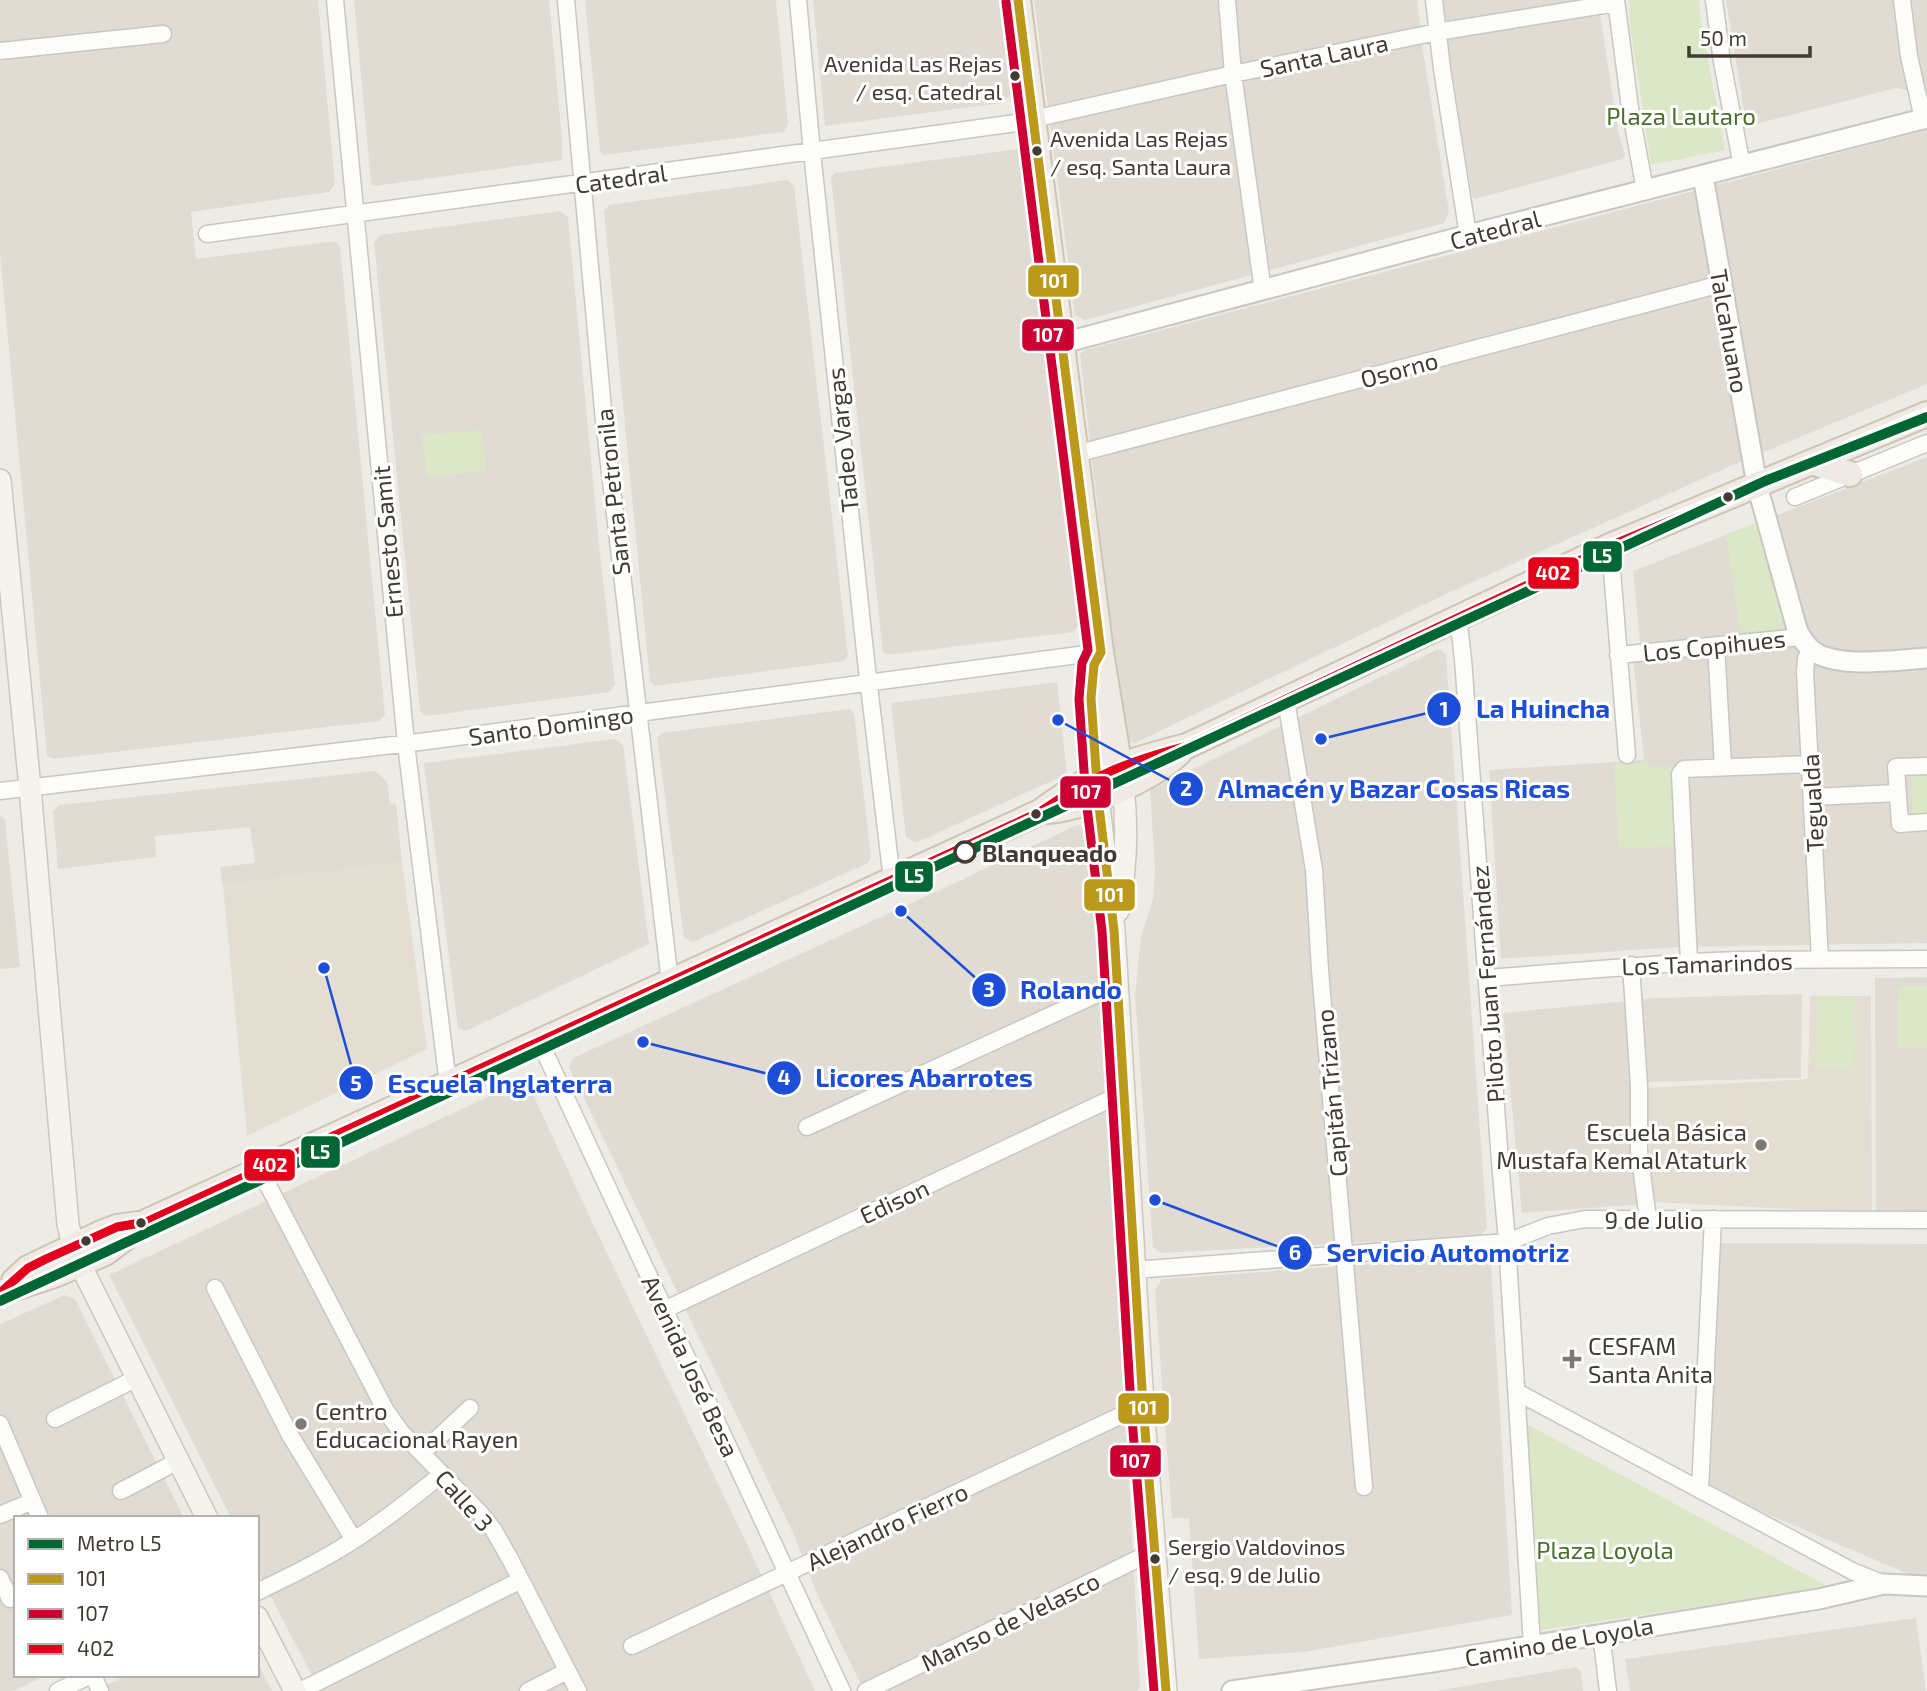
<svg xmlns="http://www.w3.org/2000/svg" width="1927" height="1691" font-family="'Exo 2',sans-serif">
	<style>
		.residential { fill: #e1dcd3 }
		.education { fill: #e4ddd2 }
		.green { fill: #dce7c7 }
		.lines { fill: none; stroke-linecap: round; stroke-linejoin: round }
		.minor-casing { stroke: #c9c7c2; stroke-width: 19 }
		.tertiary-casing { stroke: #c9c7c2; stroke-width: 23 }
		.secondary-casing { stroke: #cdc8bf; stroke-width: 24 }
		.primary-casing { stroke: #cec5b4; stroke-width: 28 }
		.minor { stroke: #fcfcfb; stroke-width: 16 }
		.tertiary { stroke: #fcfcfb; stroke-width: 19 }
		.secondary { stroke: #f5f3ed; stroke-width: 21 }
		.primary { stroke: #efeae3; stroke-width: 24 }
		.bus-1-casing { stroke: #fff; stroke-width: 14 }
		.bus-2-casing { stroke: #fff; stroke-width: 14 }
		.bus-3-casing { stroke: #fff; stroke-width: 14 }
		.bus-1 { stroke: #bb9a1b; stroke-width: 9 }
		.bus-2 { stroke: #c03; stroke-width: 9 }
		.bus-3 { stroke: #e2001a; stroke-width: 9 }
		.metro-1-casing { stroke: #fff; stroke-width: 16 }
		.metro-1 { stroke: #063; stroke-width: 10 }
		.bus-dot { fill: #423b34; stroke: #fff; stroke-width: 2.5 }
		.stop-dot { fill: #fff; stroke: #423b34; stroke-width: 3.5 }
		.poi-dot { fill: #7e7972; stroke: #fff; stroke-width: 2.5 }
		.labels { text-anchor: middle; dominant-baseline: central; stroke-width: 6; stroke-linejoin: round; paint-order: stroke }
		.bus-label { font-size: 22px; fill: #423b34; stroke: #fff; text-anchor: start }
		.street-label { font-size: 24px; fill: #423b34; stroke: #fff }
		.park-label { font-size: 24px; fill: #496f2b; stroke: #fff }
		.stop-label { font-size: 24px; font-weight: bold; fill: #423b34; stroke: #fff; text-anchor: start }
		.poi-label { font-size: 24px; fill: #423b34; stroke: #fff; text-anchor: start }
		.leader { fill: none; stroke: #1d4ed8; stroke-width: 2.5 }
		.callout-dot { fill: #1d4ed8; stroke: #fff; stroke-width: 2.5 }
		.mark-label { font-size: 21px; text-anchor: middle; font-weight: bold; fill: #fff }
		.callout-label { font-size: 26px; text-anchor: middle; font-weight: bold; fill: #1d4ed8; stroke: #fff; stroke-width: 6; stroke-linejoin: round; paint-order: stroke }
		.line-badge { stroke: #fff; stroke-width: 2.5 }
		.badge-label { font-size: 19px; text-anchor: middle; font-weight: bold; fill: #fff }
	</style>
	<rect width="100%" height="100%" fill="#edebe6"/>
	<path class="residential" d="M0,0H318L335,184L329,192L191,212L196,259L335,241L340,246L385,715L379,721L54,759L47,756L0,254Z
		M354,0H549L562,139V160L374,186L371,183Z
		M585,0H776L788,124L784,132L604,155L600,151Z
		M813,0H999L1011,95L1002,103L825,126Z
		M1034,0H1417L1423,51L1449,212L1444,223L1085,320L1075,315Z
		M1443,0H1598L1618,131L1625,155L1622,159L1475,199L1472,196L1450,60Z
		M1726,0H1927V94L1896,88L1752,125L1745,117Z
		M1927,130V384L1733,465L1446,594L1135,743L1130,742L1123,733L1080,354L1085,350Z
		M1018,149L1079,625L1073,632L888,655L883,652L831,177L835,173Z
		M787,180L794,186L848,656L844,661L654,686L650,681L604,211L609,205Z
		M560,211L568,217L599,545L615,685L609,692L426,716L420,711L374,243L380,235Z
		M1927,457V943L1680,947L1501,959L1489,770L1644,760L1633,657L1640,641L1633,571Z
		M1438,649L1446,654L1487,1228L1480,1236L1161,1253L1153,1247L1135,995L1141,937L1153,899L1155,870L1150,790Z
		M1057,682L1067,774L918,842H914L906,837L891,703Z
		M849,709L854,713L871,857L868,863L693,942L684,938L657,738L662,733Z
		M615,739L623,745L649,944L466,1031L458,1028L424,763Z
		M375,771L387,782L390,804L396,803L402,862L223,886L220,867L255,863L250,827L155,836L156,857L58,869L53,812L59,805Z
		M0,815L5,820L20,967L0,969Z
		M1079,824L1096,840L1140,1688L1136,1691H864L817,1594L794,1535L569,1067L573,1058L944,888Z
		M1927,977V1211H1876L1875,978Z
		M1802,994L1801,1078L1646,1082L1648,1204L1522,1213L1503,1013L1656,998Z
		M519,1082L529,1086L593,1224L746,1542L815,1691H320L257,1570V1518H231L109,1275Z
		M1712,1243L1927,1244V1578H1918L1708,1489Z
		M1485,1256L1491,1264L1512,1615L1303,1652L1199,1659L1189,1518H1172L1155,1290L1162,1279Z
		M65,1295L75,1299L184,1518H16V1675H47L13,1691H0V1324Z
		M1916,1618L1926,1691H1630L1625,1659Z
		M257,1662L272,1691H94L128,1675H257Z
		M1576,1667L1581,1672L1583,1691H1436Z"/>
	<path class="education" d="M402,862L427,1049L247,1136L223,886Z
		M1810,996H1871L1872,1213L1653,1202L1646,1088L1808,1079Z"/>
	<path class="green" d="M1629,0H1699L1700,16L1725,150L1651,165L1630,26Z
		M482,430L486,471L427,477L422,435Z
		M1756,523L1788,630L1740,632L1726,534Z
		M1648,762L1649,767H1676L1679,846L1619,849L1614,765Z
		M1911,776H1927V816L1913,817Z
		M1899,986H1927V1048L1897,1047Z
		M1818,996L1855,997L1854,1068L1816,1067Z
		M1523,1422L1829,1587L1541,1630Z"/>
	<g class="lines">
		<g class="minor-casing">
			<path id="minor" d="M335,0L406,744L448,1084
				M566,0L604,421L670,982
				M798,0L812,152L866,661L892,880
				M1227,0L1233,74L1263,291
				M1434,0L1442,69L1468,235
				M1616,0L1630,108L1645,190
				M1714,0L1722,62L1742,166
				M1902,0L1909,56L1923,119
				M0,51L163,34
				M207,234L1016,123L1233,74L1437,32L1616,3
				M1076,454L1721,284
				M1795,497L1927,443
				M1610,546L1627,755
				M1458,617L1463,659L1500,1161L1507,1242L1532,1645
				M1716,645L1723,767
				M1810,649L1806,659L1805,672L1820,959
				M1618,655L1801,637
				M1286,700L1314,870L1320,970L1364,1487
				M1927,766L1896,767L1900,824L1927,822
				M0,791L427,741L1101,652
				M1812,797L1898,793
				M1689,962L1680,774L1684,769L1810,764
				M1631,965L1639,1086V1151L1648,1219
				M1487,978L1689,962L1738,960L1927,959
				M540,1042L842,1691
				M807,1127L1117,985
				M260,1170L386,1411L401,1432L480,1513L493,1529L510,1559L578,1691
				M1134,1270L1507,1242L1548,1226L1585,1219L1927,1220
				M215,1288L290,1435L354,1540
				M664,1310L1123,1093
				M1517,1392L1852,1571L1884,1584
				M55,1419L137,1378
				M0,1424L40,1518
				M422,1453L470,1408
				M1700,1490L1713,1219
				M121,1491L178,1461
				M0,1515L33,1501
				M0,1578L10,1599
				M257,1592C290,1576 323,1560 354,1540C385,1520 414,1497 442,1474
				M1601,1633L1608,1691
				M632,1646L1143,1405
				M93,1675L100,1691
				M58,1691L91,1675
				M300,1691L521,1580
				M528,1691L567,1671
				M866,1691L1154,1551"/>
		</g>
		<g class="tertiary-casing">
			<path id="tertiary" d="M1703,176L1757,485L1797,629C1801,638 1805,645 1813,651C1838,669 1897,660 1927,658
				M1063,343L1468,235L1927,118
				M1232,1691L1432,1662L1819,1599L1884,1584L1927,1586"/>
		</g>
		<g class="secondary-casing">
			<path id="secondary" d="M0,480L30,788L68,1224L73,1246L80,1264L207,1518
				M1098,798L1114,930L1143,1405L1166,1691
				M1118,911C1126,870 1128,829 1123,787
				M257,1617L295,1691"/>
		</g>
		<g class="primary-casing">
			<path id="primary" d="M1018,0L1101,652L1123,787
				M1811,462L1850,474
				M1097,658C1084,681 1095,762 1097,792
				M1048,811C1087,807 1151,780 1179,753
				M14,1281L28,1268L101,1233L117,1227L138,1224
				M0,1293L57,1274L105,1253L146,1222L1040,812C1054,802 1067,792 1082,784C1114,765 1151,755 1187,746L1610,546L1927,414"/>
		</g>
		<use href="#minor" class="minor"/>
		<use href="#tertiary" class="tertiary"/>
		<use href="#secondary" class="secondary"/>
		<use href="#primary" class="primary"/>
		<g class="bus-1-casing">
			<path id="bus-1" d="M1018,0L1101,652L1094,665L1091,698L1098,798L1114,930L1143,1405L1166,1691"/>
		</g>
		<g class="bus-2-casing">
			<path id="bus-2" d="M1006,2L1088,650L1082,663L1079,699L1086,799L1102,931L1131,1406L1154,1691"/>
		</g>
		<g class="bus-3-casing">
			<path id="bus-3" d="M0,1293L28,1268L46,1259L117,1227L146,1222L1040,812C1089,777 1129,761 1187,746L1610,546L1927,414"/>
		</g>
		<use href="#bus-1" class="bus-1"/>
		<use href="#bus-2" class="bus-2"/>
		<use href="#bus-3" class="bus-3"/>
		<g class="metro-1-casing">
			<path id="metro-1" d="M0,1301L1765,481L1927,417"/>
		</g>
		<use href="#metro-1" class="metro-1"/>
	</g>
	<g class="bus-dot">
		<circle cx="1015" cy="76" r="6"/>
		<circle cx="1037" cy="151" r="6"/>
		<circle cx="1728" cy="497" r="6"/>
		<circle cx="1036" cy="814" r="6"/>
		<circle cx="141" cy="1223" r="6"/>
		<circle cx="86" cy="1241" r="6"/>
		<circle cx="1155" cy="1559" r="6"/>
	</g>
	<circle class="stop-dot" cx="965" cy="852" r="10"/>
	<g class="poi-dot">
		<circle cx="1761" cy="1145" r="7"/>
		<path d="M1568.5 1348.5h7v7h7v7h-7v7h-7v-7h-7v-7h7z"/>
		<circle cx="301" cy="1424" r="7"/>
	</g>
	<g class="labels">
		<g class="bus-label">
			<text x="1002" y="63" text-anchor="end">Avenida Las Rejas<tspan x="1002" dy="28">/ esq. Catedral</tspan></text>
			<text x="1050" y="138">Avenida Las Rejas<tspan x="1050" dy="28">/ esq. Santa Laura</tspan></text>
			<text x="1168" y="1546">Sergio Valdovinos<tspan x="1168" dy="28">/ esq. 9 de Julio</tspan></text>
		</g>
		<g class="street-label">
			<text transform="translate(1324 55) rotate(-12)">Santa Laura</text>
			<text transform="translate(621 178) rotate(-8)">Catedral</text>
			<text transform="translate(1495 229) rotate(-15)">Catedral</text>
			<text transform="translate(1730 331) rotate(80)">Talcahuano</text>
			<text transform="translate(1399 369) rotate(-15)">Osorno</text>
			<text transform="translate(842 440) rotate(-96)">Tadeo Vargas</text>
			<text transform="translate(612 492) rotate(-96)">Santa Petronila</text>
			<text transform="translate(387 542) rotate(-95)">Ernesto Samit</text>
			<text transform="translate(1714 645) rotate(-6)">Los Copihues</text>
			<text transform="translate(551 725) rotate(-8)">Santo Domingo</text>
			<text transform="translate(1812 803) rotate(-93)">Tegualda</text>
			<text transform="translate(1707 963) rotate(-2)">Los Tamarindos</text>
			<text transform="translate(1487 984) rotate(-94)">Piloto Juan Fernández</text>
			<text transform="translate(1331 1093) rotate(-95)">Capitán Trizano</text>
			<text transform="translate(894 1201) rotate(-25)">Edison</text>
			<text x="1654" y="1219">9 de Julio</text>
			<text transform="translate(691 1366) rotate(65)">Avenida José Besa</text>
			<text transform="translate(465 1500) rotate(48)">Calle 3</text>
			<text transform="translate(887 1526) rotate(-25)">Alejandro Fierro</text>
			<text transform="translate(1010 1621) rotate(-26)">Manso de Velasco</text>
			<text transform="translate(1559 1641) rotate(-10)">Camino de Loyola</text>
		</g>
		<g class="park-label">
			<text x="1681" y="115">Plaza Lautaro</text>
			<text x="1605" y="1549">Plaza Loyola</text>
		</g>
		<g class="stop-label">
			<text x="982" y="852">Blanqueado</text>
		</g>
		<g class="poi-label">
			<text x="1747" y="1131" text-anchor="end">Escuela Básica<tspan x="1747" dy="28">Mustafa Kemal Ataturk</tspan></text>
			<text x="1588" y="1345">CESFAM<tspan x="1588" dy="28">Santa Anita</tspan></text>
			<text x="315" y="1410">Centro<tspan x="315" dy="28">Educacional Rayen</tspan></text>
		</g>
	</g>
	<path class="leader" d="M1321 739L1444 709M1058 720L1186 789M901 911L989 990M643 1042L784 1078M324 968L356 1083M1155 1200L1295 1253"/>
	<g class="callout-dot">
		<circle cx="1321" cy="739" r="7"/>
		<circle cx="1058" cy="720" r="7"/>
		<circle cx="901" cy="911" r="7"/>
		<circle cx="643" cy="1042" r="7"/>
		<circle cx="324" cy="968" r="7"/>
		<circle cx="1155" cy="1200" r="7"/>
		<circle cx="1444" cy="709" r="18"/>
		<circle cx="1186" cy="789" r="18"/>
		<circle cx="989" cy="990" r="18"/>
		<circle cx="784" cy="1078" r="18"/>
		<circle cx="356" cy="1083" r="18"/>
		<circle cx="1295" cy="1253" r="18"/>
	</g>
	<g class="mark-label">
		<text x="1444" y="717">1</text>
		<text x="1186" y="796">2</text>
		<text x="989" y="997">3</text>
		<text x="784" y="1085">4</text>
		<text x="356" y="1091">5</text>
		<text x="1295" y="1260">6</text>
	</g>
	<g class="callout-label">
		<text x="1543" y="718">La Huincha</text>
		<text x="1394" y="798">Almacén y Bazar Cosas Ricas</text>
		<text x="1071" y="999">Rolando</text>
		<text x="924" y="1087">Licores Abarrotes</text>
		<text x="500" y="1093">Escuela Inglaterra</text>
		<text x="1448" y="1262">Servicio Automotriz</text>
	</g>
	<g class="line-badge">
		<rect x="1027" y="264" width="53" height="34" rx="7" fill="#bb9a1b"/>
		<rect x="1021" y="318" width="54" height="34" rx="7" fill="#c03"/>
		<rect x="1582" y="540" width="41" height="33" rx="7" fill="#063"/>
		<rect x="1527" y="556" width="53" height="34" rx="7" fill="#e2001a"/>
		<rect x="1059" y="775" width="53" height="34" rx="7" fill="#c03"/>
		<rect x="894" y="860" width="40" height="33" rx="7" fill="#063"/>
		<rect x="1083" y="878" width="53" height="34" rx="7" fill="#bb9a1b"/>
		<rect x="300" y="1135" width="41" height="34" rx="7" fill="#063"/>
		<rect x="243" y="1148" width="53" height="34" rx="7" fill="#e2001a"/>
		<rect x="1117" y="1392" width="53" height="33" rx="7" fill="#bb9a1b"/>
		<rect x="1109" y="1444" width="53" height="34" rx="7" fill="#c03"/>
	</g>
	<g class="badge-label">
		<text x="1054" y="288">101</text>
		<text x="1048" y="342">107</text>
		<text x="1602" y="563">L5</text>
		<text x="1553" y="580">402</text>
		<text x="1086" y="799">107</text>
		<text x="914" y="883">L5</text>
		<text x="1110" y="902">101</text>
		<text x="320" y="1159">L5</text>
		<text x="270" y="1172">402</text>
		<text x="1143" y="1415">101</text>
		<text x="1135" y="1468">107</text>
	</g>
	<rect x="14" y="1516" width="245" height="161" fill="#ffffff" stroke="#b3b1ae" stroke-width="2"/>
	<rect x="28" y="1539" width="35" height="10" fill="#006633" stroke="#b3b1ae" stroke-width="2"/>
	<text x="77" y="1551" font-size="21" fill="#423b34">Metro L5</text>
	<rect x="28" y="1574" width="35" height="10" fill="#bb9a1b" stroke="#b3b1ae" stroke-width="2"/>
	<text x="77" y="1586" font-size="21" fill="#423b34">101</text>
	<rect x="28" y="1609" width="35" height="10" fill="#cc0033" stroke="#b3b1ae" stroke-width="2"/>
	<text x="77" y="1621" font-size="21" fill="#423b34">107</text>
	<rect x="28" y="1644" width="35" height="10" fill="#e2001a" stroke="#b3b1ae" stroke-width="2"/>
	<text x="77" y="1656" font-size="21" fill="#423b34">402</text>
	<path d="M1689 46v10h121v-10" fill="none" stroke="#423b34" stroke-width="3.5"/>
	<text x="1700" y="46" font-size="21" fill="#423b34" stroke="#ffffff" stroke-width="5" paint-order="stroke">50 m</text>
</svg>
